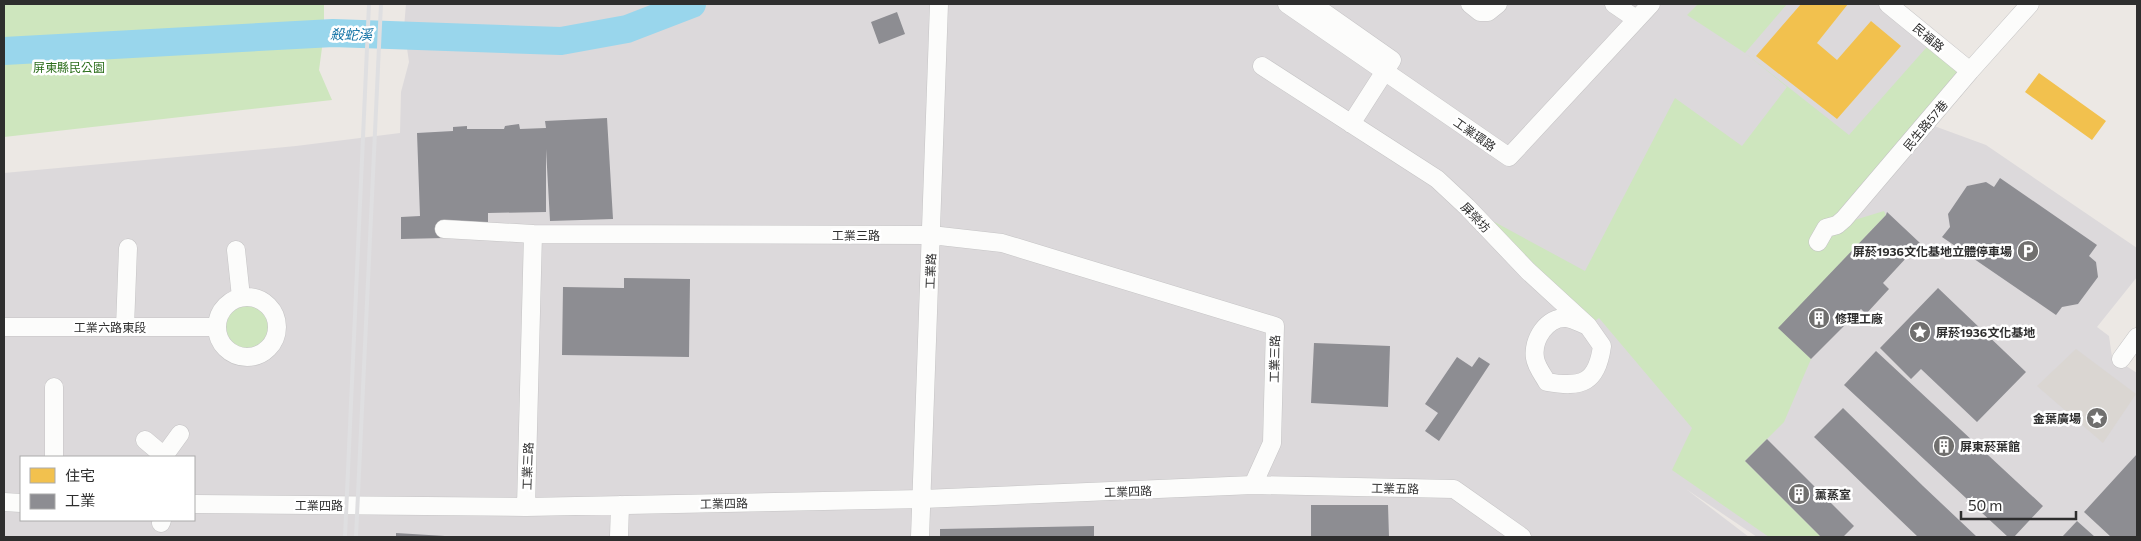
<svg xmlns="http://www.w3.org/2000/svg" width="2141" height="541" font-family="Commissioner,'Noto Sans TC',sans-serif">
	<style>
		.industrial { fill: #dcd9db; fill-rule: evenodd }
		.green { fill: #cee6be }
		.plaza { fill: #dad6d2 }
		.homes { fill: #f2c14e }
		.industry { fill: #8d8d92 }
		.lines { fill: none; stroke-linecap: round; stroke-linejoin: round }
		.river { stroke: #99d6ec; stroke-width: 28 }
		.street-casing { stroke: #c5c4c5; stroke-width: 19 }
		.street { stroke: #fcfcfb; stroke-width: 18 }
		.rail { stroke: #dfdfe1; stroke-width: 4 }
		.labels { text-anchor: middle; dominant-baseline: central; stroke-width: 5; stroke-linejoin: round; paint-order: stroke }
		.street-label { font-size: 12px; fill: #2e2e2e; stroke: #fff }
		.park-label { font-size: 12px; fill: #2c6e1b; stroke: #fff }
		.poi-label { font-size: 12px; font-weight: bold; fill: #2e2e2e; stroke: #fff; text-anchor: start }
		.water-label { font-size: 14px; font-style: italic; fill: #0d6fa3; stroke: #fff }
	</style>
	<rect width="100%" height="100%" fill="#ece8e4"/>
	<path class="industrial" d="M406,4H1882L1961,70L1926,123L1986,145L2137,248V277L2097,327L2109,336L2112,357L2137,373V537H1757L1686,489L1749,537H4V173L296,146L400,133L401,92L409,62L404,28ZM21,457H194V520H21Z"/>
	<path class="green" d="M4,4H324V33L319,70L332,100L4,137Z
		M1698,4H1787L1745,53L1849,135L1933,40L1970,71L1838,225L1884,211L1886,215L1779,328L1811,359L1784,422L1745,461L1821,537H1769L1672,470L1692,428L1599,318L1588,326L1467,207L1585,271L1675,98L1742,146L1787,87L1745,53L1687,15Z
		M217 327a30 30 0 1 1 60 0a30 30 0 1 1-60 0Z"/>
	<path class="plaza" d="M2076,349L2136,394L2103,443L2037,386Z"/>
	<path class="homes" d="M1801,4H1848L1817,43L1837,60L1871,21L1901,46L1837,119L1756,56Z
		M2039,73L2106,121L2092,140L2025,92Z"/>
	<path class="industry" d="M897,12L905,34L879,44L871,22Z
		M607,118L613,219L550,221L546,149V212L488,213V237L401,239V217L420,216L417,133L453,131V127L467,126V129H504L505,126L519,124L520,129L546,128L545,121Z
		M2000,178L2097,245L2089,256L2096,262L2098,277L2078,304L2062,307L2056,315L1942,237L1950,227L1948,214L1967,186L1986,182L1994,187Z
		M1887,212L1920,243L1883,283L1889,289L1866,314L1861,309L1811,359L1778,328L1886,215Z
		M624,278L690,279L689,357L562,355L563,287L624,288Z
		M1938,288L2026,372L1977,422L1921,369L1911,379L1880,348Z
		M1314,343L1390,346L1388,407L1311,403Z
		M1876,351L2043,506L2014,537H2008L1844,385Z
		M1457,357L1472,367L1479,357L1490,364L1439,441L1425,431L1438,413L1425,404Z
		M1843,408L1923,486L1977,537H1918L1895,515L1814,437Z
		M1767,439L1854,526L1843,537H1821L1745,461Z
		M2137,454V537H2111L2084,512Z
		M1311,505H1388L1389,537H1311Z
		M2077,521L2095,537H2062Z
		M1094,526V537H940V529Z
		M396,533L445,536V537H396Z"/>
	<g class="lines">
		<path class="river" d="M4,51L333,33L561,41L627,29L692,4"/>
		<g class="street-casing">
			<path id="street" d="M1287,4L1509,157L1651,4
				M1312,4L1392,60L1351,124
				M1470,4L1480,12H1488L1498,4
				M1614,4L1636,19
				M1888,4L1970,71
				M1262,66L1437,179L1467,207L1528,271L1588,326L1602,346C1597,383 1582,388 1547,382C1543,375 1536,366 1535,358C1532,340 1547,316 1567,318C1574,319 1582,324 1588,326
				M444,229L533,234
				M1818,242L1826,228L1837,225L1844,219L1970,71L2030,4
				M236,250L241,297
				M217 327a30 30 0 1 1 60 0a30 30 0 1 1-60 0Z
				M4,327H217
				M125,327L128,248
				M2121,359L2137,337
				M145,440L164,456L180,434
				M54,457V387
				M4,502L21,503
				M194,504L526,507L923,499L1253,485L1454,489L1522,537
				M526,507L533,234L931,235L1002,243L1275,326L1272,443L1253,485
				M161,523L162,520
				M619,537L620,505
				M920,537L939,4"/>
		</g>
		<use href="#street" class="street"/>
		<path class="rail" d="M345,537L369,4
			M356,537L381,4"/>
	</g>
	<defs>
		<g id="parking-disc" transform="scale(1.125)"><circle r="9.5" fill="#706f6e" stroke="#fff"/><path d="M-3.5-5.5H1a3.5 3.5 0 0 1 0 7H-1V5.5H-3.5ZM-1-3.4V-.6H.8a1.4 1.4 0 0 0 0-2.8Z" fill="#fff"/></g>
		<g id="building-disc" transform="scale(1.125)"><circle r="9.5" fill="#706f6e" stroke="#fff"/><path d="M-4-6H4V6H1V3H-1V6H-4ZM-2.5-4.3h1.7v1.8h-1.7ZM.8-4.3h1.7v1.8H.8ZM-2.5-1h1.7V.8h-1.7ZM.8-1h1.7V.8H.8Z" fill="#fff"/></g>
		<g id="sight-disc" transform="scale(1.125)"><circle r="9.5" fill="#706f6e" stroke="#fff"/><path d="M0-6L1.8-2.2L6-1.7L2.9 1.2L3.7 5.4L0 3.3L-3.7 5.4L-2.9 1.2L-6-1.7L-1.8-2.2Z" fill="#fff"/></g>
	</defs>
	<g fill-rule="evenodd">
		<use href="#parking-disc" x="2028" y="251"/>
		<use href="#building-disc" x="1819" y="318"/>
		<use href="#sight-disc" x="1920" y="332"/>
		<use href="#sight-disc" x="2097" y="418"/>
		<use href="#building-disc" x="1944" y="446"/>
		<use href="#building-disc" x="1799" y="494"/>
	</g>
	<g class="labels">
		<g class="street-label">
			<text transform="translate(1929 37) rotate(40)">民福路</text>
			<text transform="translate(1925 125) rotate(-50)">民生路57巷</text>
			<text transform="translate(1475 134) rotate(35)">工業環路</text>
			<text transform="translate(1476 217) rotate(46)">屏榮坊</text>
			<text x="856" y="235">工業三路</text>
			<text transform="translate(930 271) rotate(-88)">工業路</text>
			<text x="110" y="327">工業六路東段</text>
			<text transform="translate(1274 359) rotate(-89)">工業三路</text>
			<text transform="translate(527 466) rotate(-88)">工業三路</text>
			<text transform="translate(1395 488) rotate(1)">工業五路</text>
			<text transform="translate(1128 491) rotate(-2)">工業四路</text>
			<text transform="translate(724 503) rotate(-1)">工業四路</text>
			<text x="319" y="505">工業四路</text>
		</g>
		<g class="park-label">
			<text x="69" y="67">屏東縣民公園</text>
		</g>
		<g class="poi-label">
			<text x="2012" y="251" text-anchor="end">屏菸1936文化基地立體停車場</text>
			<text x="1835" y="318">修理工廠</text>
			<text x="1936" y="332">屏菸1936文化基地</text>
			<text x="2081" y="418" text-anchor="end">金葉廣場</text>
			<text x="1960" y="446">屏東菸葉館</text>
			<text x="1815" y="494">薰蒸室</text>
		</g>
		<g class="water-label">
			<text transform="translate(351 34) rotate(1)">殺蛇溪</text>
		</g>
	</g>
	<rect width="2141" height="541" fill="none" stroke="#2e2e2e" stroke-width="10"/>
	<rect x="20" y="456" width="175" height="65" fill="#ffffff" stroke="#ababab"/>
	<rect x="30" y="468" width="25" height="15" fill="#f2c14e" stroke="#ababab"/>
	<text x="65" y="481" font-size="15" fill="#2e2e2e">住宅</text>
	<rect x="30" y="494" width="25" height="15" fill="#8d8d92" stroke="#ababab"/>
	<text x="65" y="506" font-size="15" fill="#2e2e2e">工業</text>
	<path d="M1961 511v8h115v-8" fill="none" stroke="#2e2e2e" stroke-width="2.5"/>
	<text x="1968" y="511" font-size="15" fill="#2e2e2e" stroke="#ffffff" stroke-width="4" paint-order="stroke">50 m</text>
</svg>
